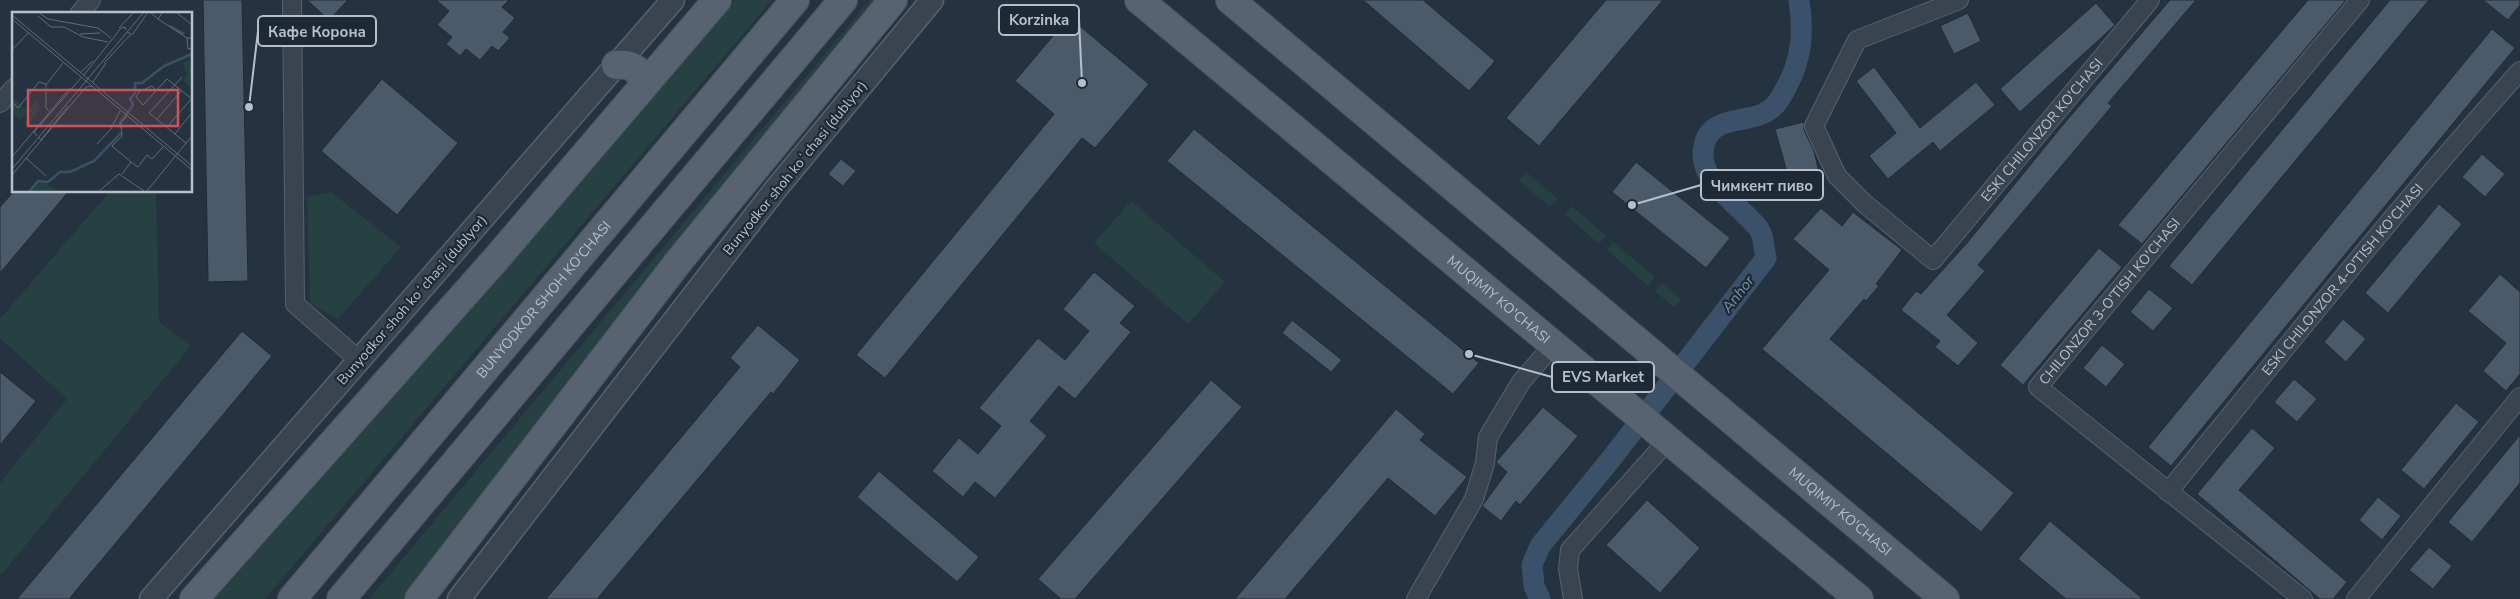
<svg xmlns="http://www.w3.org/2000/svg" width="2520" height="599" font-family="'Nunito Sans',sans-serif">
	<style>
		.green { fill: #274042 }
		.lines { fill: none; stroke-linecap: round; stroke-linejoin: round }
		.canal { stroke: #3b516a; stroke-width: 21 }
		.building { fill: #4b5a6a; stroke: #202b38 }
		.minor-casing { stroke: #57626e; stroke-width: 20 }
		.tertiary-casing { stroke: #57626e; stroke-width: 25 }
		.primary-casing { stroke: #46505c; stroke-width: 30 }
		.minor { stroke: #394450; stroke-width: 18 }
		.tertiary { stroke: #394450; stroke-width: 22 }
		.primary { stroke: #576370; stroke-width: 28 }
		.labels { text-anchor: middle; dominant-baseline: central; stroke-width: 4.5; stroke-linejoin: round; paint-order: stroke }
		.street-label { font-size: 14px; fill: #b6bfcb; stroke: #1e2936 }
		.water-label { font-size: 15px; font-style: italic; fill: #7692ae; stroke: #1e2936 }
		.inset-river { fill: none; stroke: #3b516a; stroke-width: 2.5 }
		.inset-road { fill: none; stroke: #5f6b78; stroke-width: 1 }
		.view { fill: #cc5559; fill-opacity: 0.15; stroke: #cc5559; stroke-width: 2.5 }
		.inset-edge { fill: none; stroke: #b6bfcb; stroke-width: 2.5 }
		.leader { fill: none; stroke: #b6bfcb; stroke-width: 2 }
		.callout-dot { fill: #b6bfcb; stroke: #1e2936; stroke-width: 2 }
		.callout { fill: #1e2936; stroke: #b6bfcb; stroke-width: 2 }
		.callout-label { font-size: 15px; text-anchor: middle; font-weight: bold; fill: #b6bfcb }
	</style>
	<rect width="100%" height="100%" fill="#253341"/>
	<path class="green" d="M735,0H772L265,599H212Z
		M870,0H877L686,231L403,599H369Z
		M1526,172L1558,199L1550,207L1519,181Z
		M110,191H156L159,322L191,346L0,576V483L67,399L0,338V319Z
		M331,192L401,247L338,319L310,303L307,197Z
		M1131,201L1225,282L1188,324L1094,243Z
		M1572,206L1606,236L1599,244L1565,214Z
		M1613,242L1655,277L1648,286L1607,250Z
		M1662,283L1681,299L1674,307L1655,291Z"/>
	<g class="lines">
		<path class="canal" d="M1540,599L1534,586L1532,565L1540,546L1611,459L1766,258C1764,250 1764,236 1759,229C1743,208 1702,183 1703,154C1705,109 1752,128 1773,107C1779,102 1782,95 1786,88C1802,59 1804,32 1799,0"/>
	</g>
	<path class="building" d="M203,0H242L248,281L208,282Z
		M307,0H348L329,20Z
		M436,0H509L502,7L515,18L503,32L510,38L498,51L492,46L480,60L466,49L460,56L446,44L452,37L437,25L449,11Z
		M1363,0H1423L1495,61L1469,91Z
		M1606,0H1663L1539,146L1506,118Z
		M2170,0H2196L2108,103L2112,106L1978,265L1985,271L1947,315L1978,343L1958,366L1935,347L1940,341L1901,310L1916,291L1921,294L1967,243L2062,126Z
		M2308,0H2346L2142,244L2118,225Z
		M2390,0H2429L2192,285L2169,266Z
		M2483,0H2520V5L2508,20Z
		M2096,3L2115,25L2020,112L2000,89Z
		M1968,13L1981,41L1954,54L1940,26Z
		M1069,17L1149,84L1095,148L1082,138L885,378L856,355L1054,114L1015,81Z
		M2492,29L2515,48L2171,466L2148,447Z
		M1874,67L1920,128L1976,82L1995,105L1940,151L1933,142L1888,179L1869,156L1896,133L1856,81Z
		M382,79L458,143L397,215L321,151Z
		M1804,122V130L1814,151L1822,186L1793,194L1775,129Z
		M1194,129L1479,363L1453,394L1167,161Z
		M2482,154L2505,174L2485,197L2462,177Z
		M841,159L856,171L843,186L828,174Z
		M1636,162L1730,238L1706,268L1612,192Z
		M14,191H69L0,273V207Z
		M2439,204L2462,224L2388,313L2365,293Z
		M1821,208L1842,226L1853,212L1902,250L1876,284L1879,286L1866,301L1864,299L1830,339L2014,493L1981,532L1762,349L1829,270L1793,239Z
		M2099,248L2122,267L2023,385L2000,365Z
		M1094,272L1135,306L1120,323L1131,332L1075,399L1059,386L1030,421L1047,436L995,498L975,482L963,497L932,471L959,438L978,454L1001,426L979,408L1038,338L1065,360L1089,331L1063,309Z
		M2500,274L2520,292V374L2506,391L2483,371L2506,343L2468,311Z
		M2149,289L2173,308L2153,331L2130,312Z
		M2343,319L2366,339L2346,362L2324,342Z
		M1292,320L1342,360L1331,372L1282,333Z
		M758,325L800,360L773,394L771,392L597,599H546L740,367L730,358Z
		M242,331L272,356L69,599H17Z
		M2102,345L2125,364L2106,387L2083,368Z
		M0,372L36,401L0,445Z
		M2294,379L2317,399L2297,422L2274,402Z
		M1211,380L1242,407L1075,599H1061L1038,579Z
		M2456,403L2479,422L2424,489L2401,470Z
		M1543,407L1578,436L1520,505L1516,501L1501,521L1482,506L1507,472L1496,462Z
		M1396,409L1425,434L1420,440L1467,477L1435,516L1388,478L1285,599H1235Z
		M2252,428L2275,448L2239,490L2347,582L2333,599H2320L2197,494Z
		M2520,435V483L2472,542L2448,522Z
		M879,471L979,557L957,582L857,497Z
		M2378,497L2401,516L2382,540L2359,520Z
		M1647,500L1700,548L1660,593L1606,545Z
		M2050,521L2121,581L2143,599H2066L2018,559Z
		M2429,547L2452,566L2433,589L2409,570Z"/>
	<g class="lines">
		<g class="minor-casing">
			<g id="minor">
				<path d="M292,0L295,304L359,360"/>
				<path id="s1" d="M1959,0L1857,40L1814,126L1837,176L1864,203L1933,260L2150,0"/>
				<path d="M79,14L91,0"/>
				<path d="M0,103L14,88"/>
				<path id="s2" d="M2168,492C2284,350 2398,207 2520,71"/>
				<path d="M1416,599L1474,499L1485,463L1488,437L1521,382L1554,344"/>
				<path d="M1573,599L1568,569L1570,550L1669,439"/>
				<path id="s3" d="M2303,599L2038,387L2360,0"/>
				<path d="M2356,599L2520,397"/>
			</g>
		</g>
		<g class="tertiary-casing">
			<path id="tertiary" d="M151,599L673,0
				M459,599L775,190L932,0"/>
		</g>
		<g class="primary-casing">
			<g id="primary">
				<path id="s4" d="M1139,0L1859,599"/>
				<path id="s5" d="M1230,0L1945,599"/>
				<path d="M616,65C633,63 643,71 642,88"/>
				<path d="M194,599L496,259L717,0"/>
				<path id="s6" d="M292,599L795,0"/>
				<path d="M341,599L843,0"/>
				<path d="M419,599L679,261L893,0"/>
			</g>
		</g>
		<use href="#minor" class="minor"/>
		<use href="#tertiary" class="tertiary"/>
		<use href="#primary" class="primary"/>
	</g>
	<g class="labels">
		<g class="street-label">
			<text stroke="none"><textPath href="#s1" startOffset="558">ESKI CHILONZOR KO'CHASI</textPath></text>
			<text transform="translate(795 168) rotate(-51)">Bunyodkor shoh koʻchasi (dublyor)</text>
			<text stroke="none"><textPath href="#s2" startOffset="275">ESKI CHILONZOR 4-O'TISH KO'CHASI</textPath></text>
			<text stroke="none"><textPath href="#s4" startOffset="468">MUQIMIY KO'CHASI</textPath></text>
			<text transform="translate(412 300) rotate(-49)">Bunyodkor shoh koʻchasi (dublyor)</text>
			<text stroke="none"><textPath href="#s6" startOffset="391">BUNYODKOR SHOH KO'CHASI</textPath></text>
			<text stroke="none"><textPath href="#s3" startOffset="451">CHILONZOR 3-O'TISH KO'CHASI</textPath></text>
			<text stroke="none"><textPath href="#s5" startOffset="796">MUQIMIY KO'CHASI</textPath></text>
		</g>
		<g class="water-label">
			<text transform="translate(1738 294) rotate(-52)">Anhor</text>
		</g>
	</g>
	<g transform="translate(12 12)">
		<rect width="180" height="180" fill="#253341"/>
		<path d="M180,46V77L171,68L175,63L170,51ZM3,87L15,98L25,89L27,99L15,114L12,112L20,101L16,99L9,108L2,102L0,91ZM31,170L45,178L19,180L26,171Z" fill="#274042"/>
		<path class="inset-river" d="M158,14L172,22M109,116L108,111L121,93L118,87L123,81V71H130L152,54L180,42M17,180L26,169L36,170L48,160H58L82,149L109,121"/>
		<path class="inset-road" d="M26,0L36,7L86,16L99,26M138,0L146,7L151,0M164,0L180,13M0,3L180,154M26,4L39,15H52L71,25L96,30M0,7L180,158M146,7L175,26H180M107,16L122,0M68,22L88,21M120,23L136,0M175,26L176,37L180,36M0,38L16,21M92,51L119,22L115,20M69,60L81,49M72,63L109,16L113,15L114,18M170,65L137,101L174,131M81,70L94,51M144,78L140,74L127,80L124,85L131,93L155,67L180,87M0,90L6,96L27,70L34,72M37,99L34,96V73L51,51M115,104L109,111L110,124L100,134L119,150M145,107L170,78M155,115L180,86M163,122L178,103M25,124L22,120L69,66M26,125L29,128L56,94M85,132L99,117L108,99M0,145L58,76M14,146L34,164M0,157L132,0M110,162L119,150L126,155L135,143L140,147L151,135M0,163L74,75L80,74M86,180L107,162L132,179M134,180L180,124"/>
		<path class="view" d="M16,78H166V114H16Z"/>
		<rect width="180" height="180" class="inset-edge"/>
	</g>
	<path class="leader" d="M1082 83L1079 20M249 107L258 31M1632 205L1701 185M1469 354L1552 377"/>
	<g class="callout-dot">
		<circle cx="1082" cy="83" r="5"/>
		<circle cx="249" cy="107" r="5"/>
		<circle cx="1632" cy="205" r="5"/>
		<circle cx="1469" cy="354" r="5"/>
	</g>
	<g class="callout">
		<rect x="999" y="5" width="80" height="30" rx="5"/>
		<rect x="258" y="16" width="118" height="30" rx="5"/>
		<rect x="1701" y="170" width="122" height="30" rx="5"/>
		<rect x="1552" y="362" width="102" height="30" rx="5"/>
	</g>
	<g class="callout-label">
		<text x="1039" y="25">Korzinka</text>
		<text x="317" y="37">Кафе Корона</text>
		<text x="1762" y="191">Чимкент пиво</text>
		<text x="1603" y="382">EVS Market</text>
	</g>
</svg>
